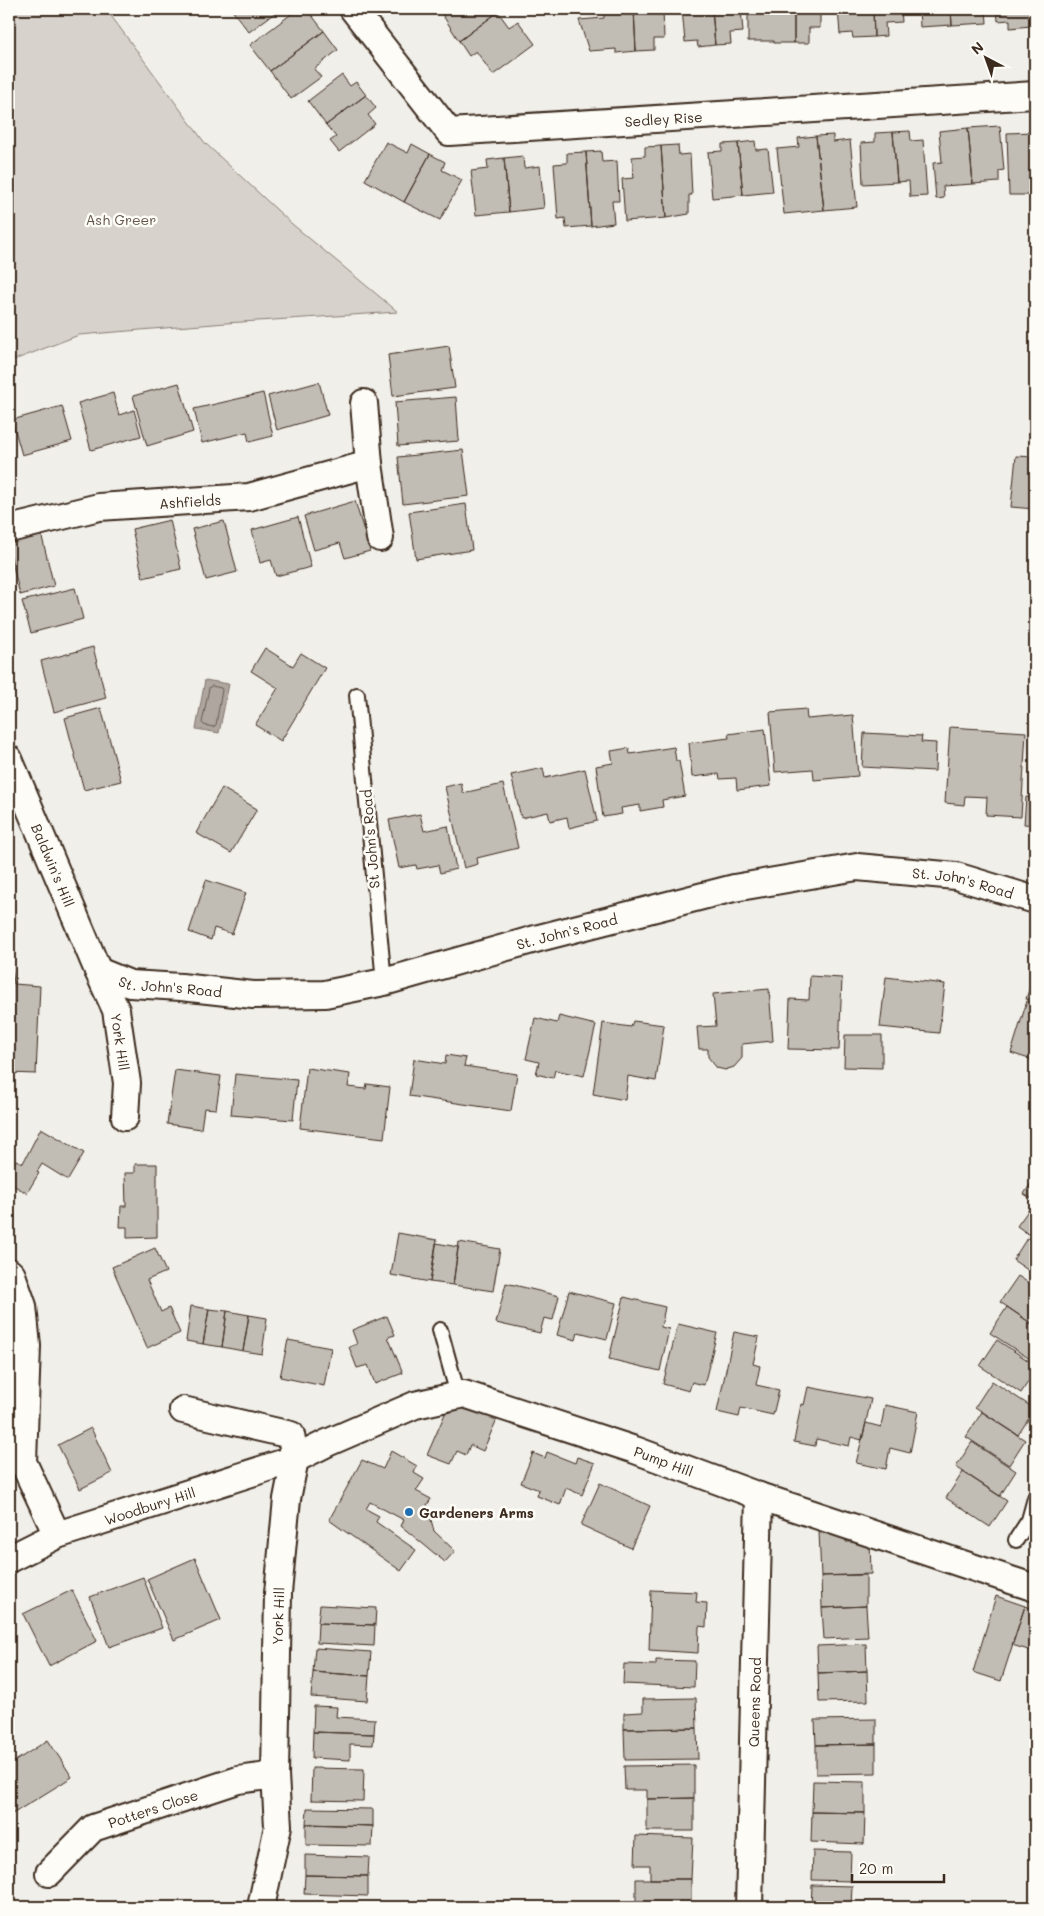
<svg xmlns="http://www.w3.org/2000/svg" width="1044" height="1916" font-family="Mali,sans-serif">
	<style>
		.green { fill: #d7d2cc; stroke: #897e75 }
		.water { fill: #aea69f; stroke: #80746b }
		.lines { fill: none; stroke-linecap: round; stroke-linejoin: round }
		.shore { stroke: #695c52; stroke-width: 1 }
		.building { fill: #c1bcb4; stroke: #3b2a1e }
		.service-casing { stroke: #3b2a1e; stroke-width: 18 }
		.minor-casing { stroke: #3b2a1e; stroke-width: 30 }
		.service { stroke: #fdfcf7; stroke-width: 14 }
		.minor { stroke: #fdfcf7; stroke-width: 26 }
		.poi-dot { fill: #1f6fb2; stroke: #fdfcf7; stroke-width: 2 }
		.labels { text-anchor: middle; dominant-baseline: central; stroke-width: 5; stroke-linejoin: round; paint-order: stroke }
		.street-label { font-size: 14px; fill: #3b2a1e; stroke: #fdfcf7 }
		.park-label { font-size: 14px; fill: #62544a; stroke: #fdfcf7 }
		.poi-label { font-size: 14px; font-weight: bold; fill: #3b2a1e; stroke: #fdfcf7; text-anchor: start }
	</style>
	<rect width="100%" height="100%" fill="#f1efea"/>
	<filter id="ink" filterUnits="userSpaceOnUse"><feTurbulence type="fractalNoise" baseFrequency=".02" numOctaves="2"/><feDisplacementMap in="SourceGraphic" scale="10" xChannelSelector="R" yChannelSelector="G"/><feConvolveMatrix kernelMatrix="1 2 1 2 8 2 1 2 1" color-interpolation-filters="sRGB"/></filter>
	<g filter="url(#ink)">
		<path class="green" d="M9,9H106L205,143L292,224L398,312L226,323L79,335L9,362Z"/>
		<path class="water" d="M205,680L229,684L219,733L196,729Z"/>
		<g class="lines">
			<path class="shore" d="M212,686L221,688L222,690L216,725L213,727L204,725L202,723L209,688Z"/>
		</g>
		<path class="building" d="M231,9H280L249,32Z
			M298,9H307L324,31L270,71L250,45Z
			M449,9H496L498,12L459,41L442,14Z
			M604,9H634L636,51L616,53V49L589,51L579,20L604,18Z
			M634,9H663L664,39H654V50L636,51Z
			M682,9H712L715,45L698,47L697,41L685,42Z
			M712,9H741L743,32L730,33L731,44L715,45Z
			M759,9H794V43H774V41H748V10H759Z
			M794,9H820V28H809V43H794Z
			M838,9H873L874,37L853,38L852,33L840,34Z
			M873,9H901L902,22L885,23L886,36L874,37Z
			M919,9H951L952,25L920,27Z
			M951,9H986L987,23L952,25Z
			M997,9H1029L1031,26L1010,28V20L998,21Z
			M1029,9H1035V26H1031Z
			M498,12L509,27L518,21L535,44L493,75L476,51L469,56L459,41Z
			M324,31L338,50L314,69L321,77L291,99L270,71Z
			M342,75L350,86L356,82L366,95L326,125L308,101Z
			M366,95L376,108L368,115L375,124L339,152L330,141L336,137L326,125Z
			M1035,123V195H1009L1007,133L1033,132V124Z
			M1000,126L1004,170L999,171V182L973,184L968,128Z
			M968,128L973,184L943,186L944,198L936,199L933,163L942,162L939,131Z
			M910,131L911,141L923,140L927,196L910,197L909,181L897,182L893,132Z
			M893,132L897,182L863,184L861,143L875,142V133Z
			M833,135V142L850,140L857,207L824,210L816,136Z
			M816,136L824,210L784,214L777,149L799,147L798,138Z
			M755,141L756,150L768,149L773,192L743,195L738,143Z
			M386,142L408,153L412,144L430,154L404,202L365,180Z
			M738,143L743,195L712,198L708,152L722,151V144Z
			M678,145L679,155L690,154L692,195H689V214L666,218L661,146Z
			M661,146L666,218L625,221L622,179L634,178L632,157L645,156V147Z
			M601,151L602,162L617,161L619,201H612L614,223L591,226L586,152Z
			M586,152L591,226L566,228L565,218L558,219L554,164L567,163V153Z
			M430,154L445,162L442,170L462,180L440,220L404,202Z
			M523,156L524,168L540,166L544,208L509,212L504,158Z
			M504,158L509,212L476,215L471,171L488,169L487,160Z
			M449,346L455,388L393,396L388,355Z
			M319,382L328,415L277,430L268,396Z
			M179,383L193,432L147,446L133,396Z
			M113,393L119,415L134,410L141,436L91,450L78,403Z
			M263,393L273,436L249,442L247,432L202,443L194,409Z
			M456,397L459,441L398,446L395,402Z
			M62,406L72,441L22,455L12,420Z
			M463,450L469,496L403,504L398,457Z
			M1016,456L1035,457V509L1011,507Z
			M355,501L370,551L345,558L340,543L314,550L304,516Z
			M466,504L472,550L416,559L409,512Z
			M298,517L311,567L276,576L271,560L260,563L252,530Z
			M170,520L181,569L143,578L132,529Z
			M224,521L237,572L206,580L192,529Z
			M39,525L54,586L20,595L9,549V532Z
			M75,588L83,619L31,633L22,601Z
			M93,647L106,698L54,712L41,661Z
			M265,648L293,666L301,653L325,668L281,741L255,725L278,688L251,671Z
			M101,708L121,781L84,790L65,718Z
			M806,709L807,719L853,715L858,776L814,780L813,769L775,772L770,712Z
			M950,727L1026,732L1021,817L986,815L987,797L965,796L964,805L945,803Z
			M765,729L771,786L737,790L736,778L720,779L719,774L692,777L689,743L729,738L728,734Z
			M864,733L922,736L921,742L936,743L935,771L862,767Z
			M674,747L676,761H679L685,796L662,800L663,807L640,811V805L621,808L622,814L603,817L596,766L613,763L611,751L629,748L630,754Z
			M543,768L545,778L585,769L597,821L569,828L567,817L550,821L548,812L521,818L511,775Z
			M461,783L463,793L503,784L518,848L477,858L478,864L464,868L445,787Z
			M222,788L257,809L231,853L196,833Z
			M1026,797L1035,798V825L1024,824Z
			M420,814L424,831L448,826L456,869L440,873L438,865L417,869L416,865L399,868L389,820Z
			M206,880L246,893L232,934L214,928L211,940L189,932Z
			M9,965L12,966L14,984L40,986L36,1074L9,1073Z
			M1035,971V1002L1026,999Z
			M810,976L842,978L839,1050L788,1049L790,999L809,1000Z
			M886,977L945,984L939,1033L880,1027Z
			M769,989L773,1041L742,1044V1058L734,1067L725,1070L717,1068L708,1057V1049H699L697,1027L716,1026L713,994Z
			M1027,1001L1035,1004V1061L1011,1053Z
			M559,1016L596,1025L584,1076L555,1070L553,1078L536,1074L539,1062L526,1059L535,1018L557,1023Z
			M633,1021L664,1025L656,1081L628,1076L625,1100L593,1094L603,1023L631,1027Z
			M845,1035H882V1068L844,1067Z
			M446,1055L466,1058L464,1066L517,1074L511,1111L409,1096L414,1059L445,1064Z
			M307,1068L350,1074L348,1087L366,1089L367,1084L390,1087L384,1138L300,1128Z
			M175,1070L221,1076L216,1109L204,1108L201,1129L167,1124Z
			M235,1074L297,1080L293,1120L231,1115Z
			M41,1128L84,1153L68,1180L42,1164L37,1172L39,1173L27,1193L9,1183V1173L16,1160L23,1163Z
			M135,1164H157V1237L127,1238V1227H120L121,1206H126L125,1173H135Z
			M1035,1177V1201L1024,1194Z
			M1035,1201V1239L1017,1226Z
			M398,1233L437,1240L430,1282L391,1275Z
			M1029,1235L1035,1239V1275L1013,1260Z
			M459,1242L500,1249L493,1291L453,1285Z
			M436,1243L458,1247L453,1285L430,1282Z
			M155,1248L166,1272L147,1280L161,1312L169,1308L180,1333L147,1348L112,1267Z
			M1018,1276L1035,1287V1326L1000,1302Z
			M506,1283L559,1296L553,1320L544,1318L540,1333L496,1323Z
			M569,1291L616,1303L607,1339L578,1332L576,1340L557,1335Z
			M624,1297L665,1307L661,1327L669,1329L660,1371L609,1359Z
			M191,1306L209,1309L203,1344L186,1341Z
			M1007,1307L1035,1326V1358L1033,1361L990,1333Z
			M209,1309L227,1311L222,1347L203,1344Z
			M227,1311L249,1315L243,1351L222,1347Z
			M249,1315L267,1318L262,1354L243,1351Z
			M387,1316L395,1335L388,1337L403,1373L375,1384L368,1365L357,1368L349,1347L357,1344L352,1330Z
			M678,1324L717,1333L704,1385L692,1382L689,1391L663,1384Z
			M734,1332L759,1337L753,1364L760,1366L756,1385L779,1390L773,1415L741,1408L739,1417L717,1412Z
			M288,1340L331,1348L324,1386L280,1377Z
			M997,1340L1035,1365V1371L1021,1393L980,1366Z
			M992,1381L1035,1409L1018,1435L975,1407Z
			M808,1387L871,1399L862,1440L851,1437L849,1446L816,1439L815,1446L794,1442L801,1404L804,1405Z
			M451,1400L497,1419L483,1451L470,1445L466,1455L457,1451L451,1464L427,1455Z
			M885,1405L918,1412L910,1453L890,1448L886,1469L856,1463L866,1423L881,1427Z
			M982,1412L1025,1440L1009,1465L966,1437Z
			M91,1428L112,1473L80,1489L58,1445Z
			M972,1442L1016,1471L1000,1496L956,1467Z
			M391,1451L417,1466L414,1473L424,1479L416,1491L431,1499L427,1505L434,1531L455,1551L445,1562L401,1526L404,1520L370,1502L366,1509L379,1516L376,1522L416,1550L401,1571L329,1520L362,1460L383,1469Z
			M547,1452L575,1463L577,1457L595,1463L582,1495L566,1488L560,1505L537,1496L539,1490L521,1483L533,1453L545,1458Z
			M963,1472L1007,1501L990,1527L946,1498Z
			M600,1483L650,1506L631,1548L581,1525Z
			M846,1531V1542L870,1541L871,1574L821,1576L819,1532Z
			M195,1558L221,1620L174,1640L147,1579Z
			M866,1575V1606L822,1608L821,1576Z
			M143,1577L162,1628L109,1647L90,1597Z
			M72,1590L97,1641L49,1666L23,1614Z
			M651,1590L697,1592L696,1602L707,1603L706,1627L699,1626L698,1653L649,1650Z
			M996,1596L1025,1606L1001,1681L973,1672Z
			M320,1605L376,1608L375,1625L318,1623Z
			M866,1606L868,1637L824,1639L822,1608Z
			M1025,1606L1035,1609V1652L1012,1645Z
			M318,1623L375,1625L374,1646L317,1643Z
			M866,1644L867,1671L818,1673L817,1646Z
			M315,1648L371,1652L369,1676L313,1672Z
			M656,1660L695,1661L694,1687L623,1684L624,1664L656,1665Z
			M867,1671L868,1701L819,1702L818,1673Z
			M313,1672L369,1676L367,1701L311,1697Z
			M696,1698L697,1728L624,1729V1713L643,1712V1699Z
			M314,1706L337,1707L336,1717L375,1719L374,1734L313,1732Z
			M876,1719V1744L816,1745L815,1720Z
			M697,1728L698,1759L625,1760L624,1729Z
			M313,1732L374,1734L373,1745L350,1744V1760L312,1758Z
			M48,1740L72,1777L9,1816V1765Z
			M876,1744V1773L816,1774V1745Z
			M694,1765V1798L647,1799V1790H625L624,1766Z
			M312,1768L364,1769L363,1801L311,1800Z
			M813,1781L865,1782V1813L812,1812Z
			M694,1798V1831H647V1799Z
			M307,1808L373,1809V1826L306,1824Z
			M812,1812L865,1813L864,1844L811,1842Z
			M306,1824L373,1826L372,1846L306,1845Z
			M636,1836L693,1838L691,1879H650V1865H635Z
			M813,1851L851,1852L850,1881L812,1880Z
			M305,1855L369,1857L368,1876L305,1875Z
			M305,1875L368,1876V1896L304,1894Z
			M636,1879H691V1907H636Z
			M812,1885L852,1886L851,1907H811Z"/>
		<g class="lines">
			<g class="service-casing">
				<path id="service" d="M357,695L384,982
					M440,1330L458,1395
					M1016,1540L1029,1520L1035,1498"/>
			</g>
			<g class="minor-casing">
				<g id="minor">
					<path id="s1" d="M353,9L449,132L1035,95"/>
					<path d="M364,403L369,464L380,538"/>
					<path id="s2" d="M9,529L99,507L249,497L369,464"/>
					<path id="s3" d="M9,759L98,971L116,1010L127,1083L125,1117"/>
					<path id="s4" d="M98,971L130,984L181,987L253,995L325,994L384,982L539,938L734,888L857,867L956,876L1035,900"/>
					<path d="M9,1272L12,1275L23,1306L27,1346L23,1462L57,1535"/>
					<path d="M183,1410L291,1435L295,1459L287,1499L278,1593L275,1775L278,1826L261,1907"/>
					<path id="s5" d="M9,1559L57,1535L295,1459L327,1443L415,1405L464,1394L635,1450L759,1496L1035,1588"/>
					<path id="s6" d="M49,1873L93,1828L238,1780L275,1775"/>
					<path id="s7" d="M749,1907L759,1496"/>
				</g>
			</g>
			<use href="#service" class="service"/>
			<use href="#minor" class="minor"/>
		</g>
	</g>
	<circle class="poi-dot" cx="409" cy="1512" r="5"/>
	<g class="labels">
		<g class="street-label">
			<text stroke="none"><textPath href="#s1" startOffset="371">Sedley Rise</textPath></text>
			<text stroke="none"><textPath href="#s2" startOffset="184">Ashfields</textPath></text>
			<text transform="translate(370 839) rotate(-95)">St John's Road</text>
			<text stroke="none"><textPath href="#s3" startOffset="115">Baldwin's Hill</textPath></text>
			<text stroke="none"><textPath href="#s4" startOffset="885">St. John's Road</textPath></text>
			<text stroke="none"><textPath href="#s4" startOffset="480">St. John's Road</textPath></text>
			<text stroke="none"><textPath href="#s4" startOffset="75">St. John's Road</textPath></text>
			<text stroke="none"><textPath href="#s3" startOffset="305">York Hill</textPath></text>
			<text stroke="none"><textPath href="#s5" startOffset="696">Pump Hill</textPath></text>
			<text stroke="none"><textPath href="#s5" startOffset="151">Woodbury Hill</textPath></text>
			<text transform="translate(278 1616) rotate(-88)">York Hill</text>
			<text stroke="none"><textPath href="#s7" startOffset="205">Queens Road</textPath></text>
			<text stroke="none"><textPath href="#s6" startOffset="126">Potters Close</textPath></text>
		</g>
		<g class="park-label">
			<text x="121" y="219">Ash Greer</text>
		</g>
		<g class="poi-label">
			<text x="419" y="1512">Gardeners Arms</text>
		</g>
	</g>
	<rect width="1044" height="1916" fill="none" stroke="#fdfcf7" stroke-width="30"/>
	<rect x="15" y="15" width="1014" height="1886" fill="none" stroke="#3b2a1e" stroke-width="2" filter="url(#ink)"/>
	<g transform="translate(986 58) rotate(319)" stroke="#fdfcf7" stroke-width="4" paint-order="stroke">
	<path d="M0-4L9 19L0 12L-9 19Z" fill="#3b2a1e"/>
	<text y="-8" font-size="14" font-weight="bold" text-anchor="middle" fill="#3b2a1e">N</text>
	</g>
	<path d="M852 1874v8h92v-8" fill="none" stroke="#3b2a1e" stroke-width="2.5"/>
	<text x="859" y="1874" font-size="15" fill="#3b2a1e" stroke="#fdfcf7" stroke-width="4" paint-order="stroke">20 m</text>
</svg>
